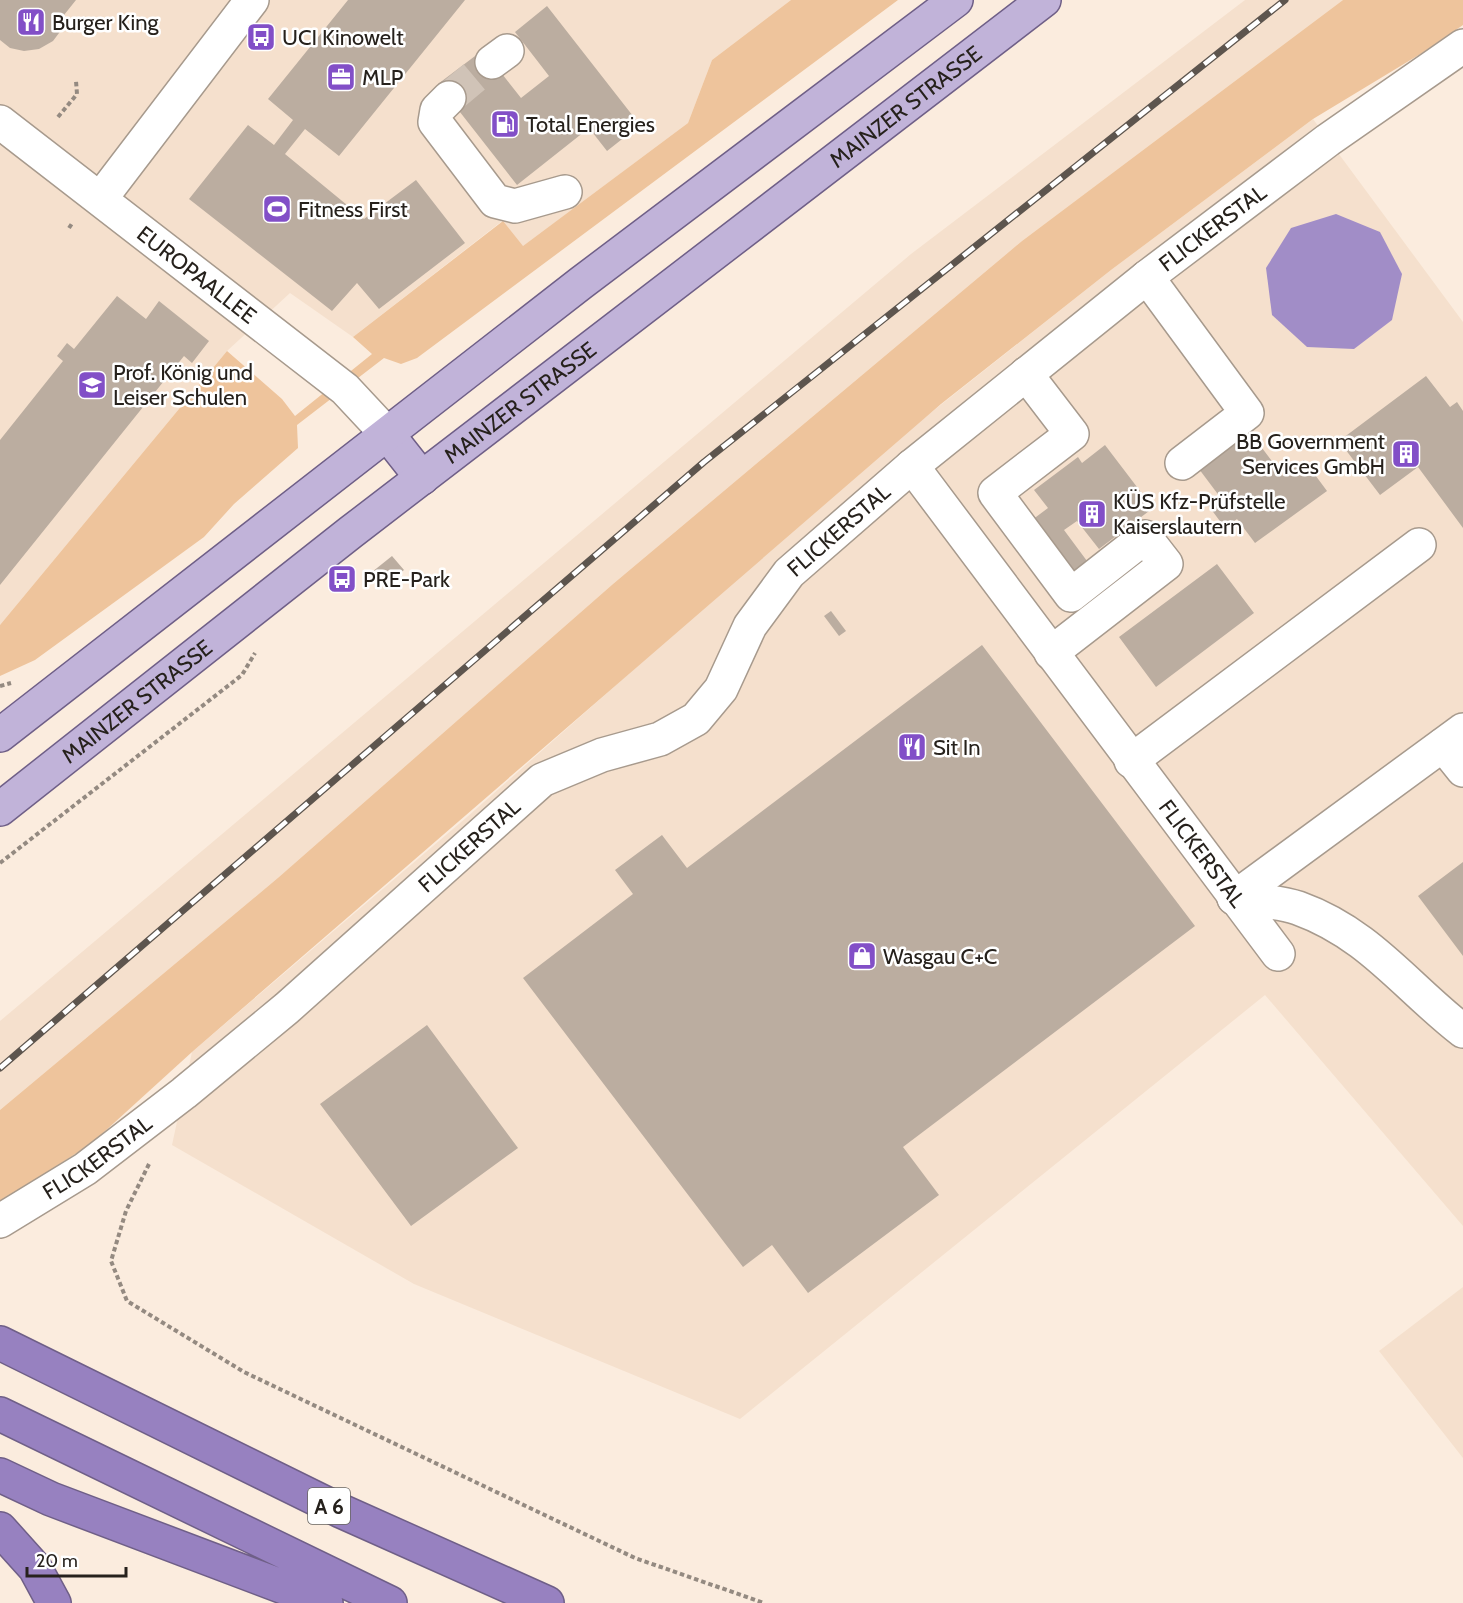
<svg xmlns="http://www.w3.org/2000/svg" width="1463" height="1603" font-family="Cabin,sans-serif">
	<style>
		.built { fill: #f5e0cd }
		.green { fill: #eec49c }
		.water { fill: #a18dc7 }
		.building { fill: #bbada0 }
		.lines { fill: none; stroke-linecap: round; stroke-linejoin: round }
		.minor-tunnel { stroke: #d0c3b7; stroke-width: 33; stroke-dasharray: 33 16; stroke-linecap: butt }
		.minor-casing { stroke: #a79a8d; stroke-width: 36 }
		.major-casing { stroke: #6f5f87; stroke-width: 36 }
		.highway-casing { stroke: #6f5f87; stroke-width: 36 }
		.path { stroke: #948a81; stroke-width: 4; stroke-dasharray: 4.5 3; stroke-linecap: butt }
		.minor { stroke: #fff; stroke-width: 33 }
		.major { stroke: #c1b3d9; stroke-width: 33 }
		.highway { stroke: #9781c0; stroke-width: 33 }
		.rail-casing { stroke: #5d554e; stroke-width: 7 }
		.rail { stroke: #fff; stroke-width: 4.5; stroke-dasharray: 14; stroke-linecap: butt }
		.labels { text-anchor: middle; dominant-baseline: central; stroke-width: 5; stroke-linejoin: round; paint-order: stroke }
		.shield { fill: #fff; stroke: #676460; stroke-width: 1.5 }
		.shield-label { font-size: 21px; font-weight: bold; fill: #26211c }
		.poi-label { font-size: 22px; fill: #26211c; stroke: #fff; text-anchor: start }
		.street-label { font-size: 22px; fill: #26211c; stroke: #fff }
	</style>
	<rect width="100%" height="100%" fill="#fbecde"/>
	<path class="built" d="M0,0H791L712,60L688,123L522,247L502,221L353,337L290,293L227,351L0,625Z
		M1245,0H1343L1022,241L613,584L279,877L0,1110V1021L911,254Z
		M1313,119L1463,322V1226L1265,995L740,1419L414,1284L172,1145L192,1052L467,817L861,468L1111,270Z
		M1463,1287V1458L1379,1351Z"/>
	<path class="green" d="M791,0H898L417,358L401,364L384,358L297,425L298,448L234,504L204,537L35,660L0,676V625L227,351L282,399L295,416L372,354L353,337L503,221L523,246L688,123L712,60Z
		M1343,0H1463V25L1422,53L1313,119L1111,270L941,404L192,1052L92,1143L0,1203V1110L279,877L613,584L1022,241Z"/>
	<path class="water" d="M1336,214L1380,232L1402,274L1392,320L1354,349L1307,347L1272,315L1266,268L1291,228Z"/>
	<path class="building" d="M0,0H76L64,15L62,29L53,41L39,49L24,51L10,48L0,40Z
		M348,0H465L339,156L305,129L285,154L364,219L416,180L465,243L379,309L357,283L332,311L189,199L248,125L274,145L293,120L268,99Z
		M547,6L640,125L607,151L589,128L517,185L438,84L483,50L521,98L549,76L515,32Z
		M117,296L146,319L159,301L209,341L192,363L184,356L0,585V440L63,361L57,356L67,343L74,349Z
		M1426,376L1450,407L1457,402L1463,411V528L1418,467L1380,495L1339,441Z
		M1247,428L1283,476L1304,460L1327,491L1255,543L1237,519L1225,528L1208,505L1220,497L1196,465Z
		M1105,445L1153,508L1099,549L1077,521L1064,530L1087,561L1068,575L1028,523L1048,508L1034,490L1078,457L1082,463Z
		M392,556L404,570L384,586L372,572Z
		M1217,564L1254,613L1156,687L1119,637Z
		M831,611L846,631L839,636L824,616Z
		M982,645L1195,926L903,1147L939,1195L808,1293L772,1245L743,1267L523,978L633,894L615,870L662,835L687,868Z
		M1463,862V956L1418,896Z
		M427,1025L518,1148L411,1226L320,1104Z"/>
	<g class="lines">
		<path class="minor-tunnel" d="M449,98L492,62"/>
		<g class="minor-casing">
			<g id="minor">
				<path d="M492,62L507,51"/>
				<path d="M449,98L437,110L435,122L495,201L515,206L565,192"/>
				<path id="s1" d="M0,122L345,389L388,435"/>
				<path d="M101,198L252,0"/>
				<path d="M1147,277L1247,413L1182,463"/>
				<path d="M1026,374L1072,434L995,493L1071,595L1145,537L1166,564L1051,653"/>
				<path id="s2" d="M912,466L1278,954"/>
				<path d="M1443,745L1463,770"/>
				<path d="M1131,761L1419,545"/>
				<path d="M1234,898L1463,730"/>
				<path d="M1234,898C1254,901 1279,901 1298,908C1370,934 1405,986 1463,1031"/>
				<path id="s3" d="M0,1221L85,1169L184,1093L287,1008L542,780L602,755L660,739L696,719L721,689L750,626L789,573L912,466L1147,277L1328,140L1463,46"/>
			</g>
		</g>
		<g class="major-casing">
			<g id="major">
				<path d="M388,435L422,478"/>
				<path d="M0,735L581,283L956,0"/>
				<path id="s4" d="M0,809L351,532L1044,0"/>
			</g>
		</g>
		<g class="highway-casing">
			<path id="highway" d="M0,1343L341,1511L547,1603
				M0,1414L390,1603
				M0,1475L51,1499L326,1603
				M0,1529L35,1568L54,1603"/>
		</g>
		<path class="path" d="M264,39L273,47
			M58,117L77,94L76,81
			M69,228L73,222
			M0,686L11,683
			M0,863L242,675L255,653
			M149,1164L126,1211L111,1261L127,1301L244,1372L635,1558L764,1603"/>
		<use href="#minor" class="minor"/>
		<use href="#major" class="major"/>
		<use href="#highway" class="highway"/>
		<g class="rail-casing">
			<path id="rail" d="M0,1068L704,462L1285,0"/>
		</g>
		<use href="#rail" class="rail"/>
	</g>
	<defs>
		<g id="restaurant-square" transform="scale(1.5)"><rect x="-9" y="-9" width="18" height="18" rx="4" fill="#824fc7" stroke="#fff"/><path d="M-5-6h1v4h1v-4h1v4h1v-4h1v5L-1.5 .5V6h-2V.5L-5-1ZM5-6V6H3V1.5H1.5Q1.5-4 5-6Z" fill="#fff"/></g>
		<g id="bus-square" transform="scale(1.5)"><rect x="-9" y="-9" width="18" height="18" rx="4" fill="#824fc7" stroke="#fff"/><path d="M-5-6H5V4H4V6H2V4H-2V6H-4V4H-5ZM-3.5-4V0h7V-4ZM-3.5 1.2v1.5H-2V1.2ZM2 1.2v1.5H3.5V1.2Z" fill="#fff"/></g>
		<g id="office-square" transform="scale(1.5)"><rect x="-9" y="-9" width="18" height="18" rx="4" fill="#824fc7" stroke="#fff"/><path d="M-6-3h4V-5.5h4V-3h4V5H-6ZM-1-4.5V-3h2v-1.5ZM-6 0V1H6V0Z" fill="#fff"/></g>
		<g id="fuel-square" transform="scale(1.5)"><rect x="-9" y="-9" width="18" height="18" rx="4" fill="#824fc7" stroke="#fff"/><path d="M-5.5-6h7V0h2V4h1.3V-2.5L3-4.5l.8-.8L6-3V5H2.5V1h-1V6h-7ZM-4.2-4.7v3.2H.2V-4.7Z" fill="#fff"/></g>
		<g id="stadium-square" transform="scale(1.5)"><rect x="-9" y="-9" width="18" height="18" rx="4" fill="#824fc7" stroke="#fff"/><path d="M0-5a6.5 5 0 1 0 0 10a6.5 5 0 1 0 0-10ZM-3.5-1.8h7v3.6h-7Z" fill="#fff"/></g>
		<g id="school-square" transform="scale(1.5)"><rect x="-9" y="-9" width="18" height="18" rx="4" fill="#824fc7" stroke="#fff"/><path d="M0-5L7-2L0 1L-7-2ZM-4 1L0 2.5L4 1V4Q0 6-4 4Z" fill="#fff"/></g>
		<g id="building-square" transform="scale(1.5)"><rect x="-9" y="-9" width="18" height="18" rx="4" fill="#824fc7" stroke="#fff"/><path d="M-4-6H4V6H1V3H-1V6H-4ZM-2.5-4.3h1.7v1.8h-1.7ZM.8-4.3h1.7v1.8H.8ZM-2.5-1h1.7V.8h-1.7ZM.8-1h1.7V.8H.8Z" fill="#fff"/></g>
		<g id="shop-square" transform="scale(1.5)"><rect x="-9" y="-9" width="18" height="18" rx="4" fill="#824fc7" stroke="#fff"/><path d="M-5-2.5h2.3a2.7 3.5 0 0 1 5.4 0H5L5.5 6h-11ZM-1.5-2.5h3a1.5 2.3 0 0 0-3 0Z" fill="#fff"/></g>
	</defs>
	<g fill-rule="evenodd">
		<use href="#restaurant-square" x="31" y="22"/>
		<use href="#bus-square" x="261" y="37"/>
		<use href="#office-square" x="341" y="77"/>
		<use href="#fuel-square" x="505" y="124"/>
		<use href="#stadium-square" x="277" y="209"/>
		<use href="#school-square" x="92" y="385"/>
		<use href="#building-square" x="1406" y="454"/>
		<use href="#building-square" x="1092" y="514"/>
		<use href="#bus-square" x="342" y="579"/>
		<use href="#restaurant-square" x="912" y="747"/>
		<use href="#shop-square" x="862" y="956"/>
	</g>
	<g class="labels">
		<rect class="shield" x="308" y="1488" width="42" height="36" rx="4.5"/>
		<g class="shield-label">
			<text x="329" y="1506">A 6</text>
		</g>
		<g class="poi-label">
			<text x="52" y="22">Burger King</text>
			<text x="282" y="37">UCI Kinowelt</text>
			<text x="362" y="77">MLP</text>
			<text x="526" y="124">Total Energies</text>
			<text x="298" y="209">Fitness First</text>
			<text x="113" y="372">Prof. König und<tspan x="113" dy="25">Leiser Schulen</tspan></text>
			<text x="1385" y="441" text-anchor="end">BB Government<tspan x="1385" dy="25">Services GmbH</tspan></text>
			<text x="1113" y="501">KÜS Kfz-Prüfstelle<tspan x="1113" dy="25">Kaiserslautern</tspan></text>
			<text x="363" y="579">PRE-Park</text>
			<text x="933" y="747">Sit In</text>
			<text x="883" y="956">Wasgau C+C</text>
		</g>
		<g class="street-label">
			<text stroke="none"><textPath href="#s4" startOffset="1146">MAINZER STRASSE</textPath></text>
			<text stroke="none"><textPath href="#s3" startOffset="1587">FLICKERSTAL</textPath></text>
			<text stroke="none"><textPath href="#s1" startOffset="249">EUROPAALLEE</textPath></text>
			<text stroke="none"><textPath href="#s4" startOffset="660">MAINZER STRASSE</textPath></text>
			<text stroke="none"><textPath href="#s3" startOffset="1106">FLICKERSTAL</textPath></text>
			<text stroke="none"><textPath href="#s4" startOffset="174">MAINZER STRASSE</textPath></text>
			<text stroke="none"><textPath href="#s3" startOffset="602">FLICKERSTAL</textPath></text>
			<text stroke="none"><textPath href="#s2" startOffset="484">FLICKERSTAL</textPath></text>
			<text stroke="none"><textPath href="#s3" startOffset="116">FLICKERSTAL</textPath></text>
		</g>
	</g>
	<path d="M27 1567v9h99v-9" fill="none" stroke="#26211c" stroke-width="3"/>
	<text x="36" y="1567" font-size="18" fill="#26211c" stroke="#ffffff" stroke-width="4.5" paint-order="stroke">20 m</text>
</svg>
